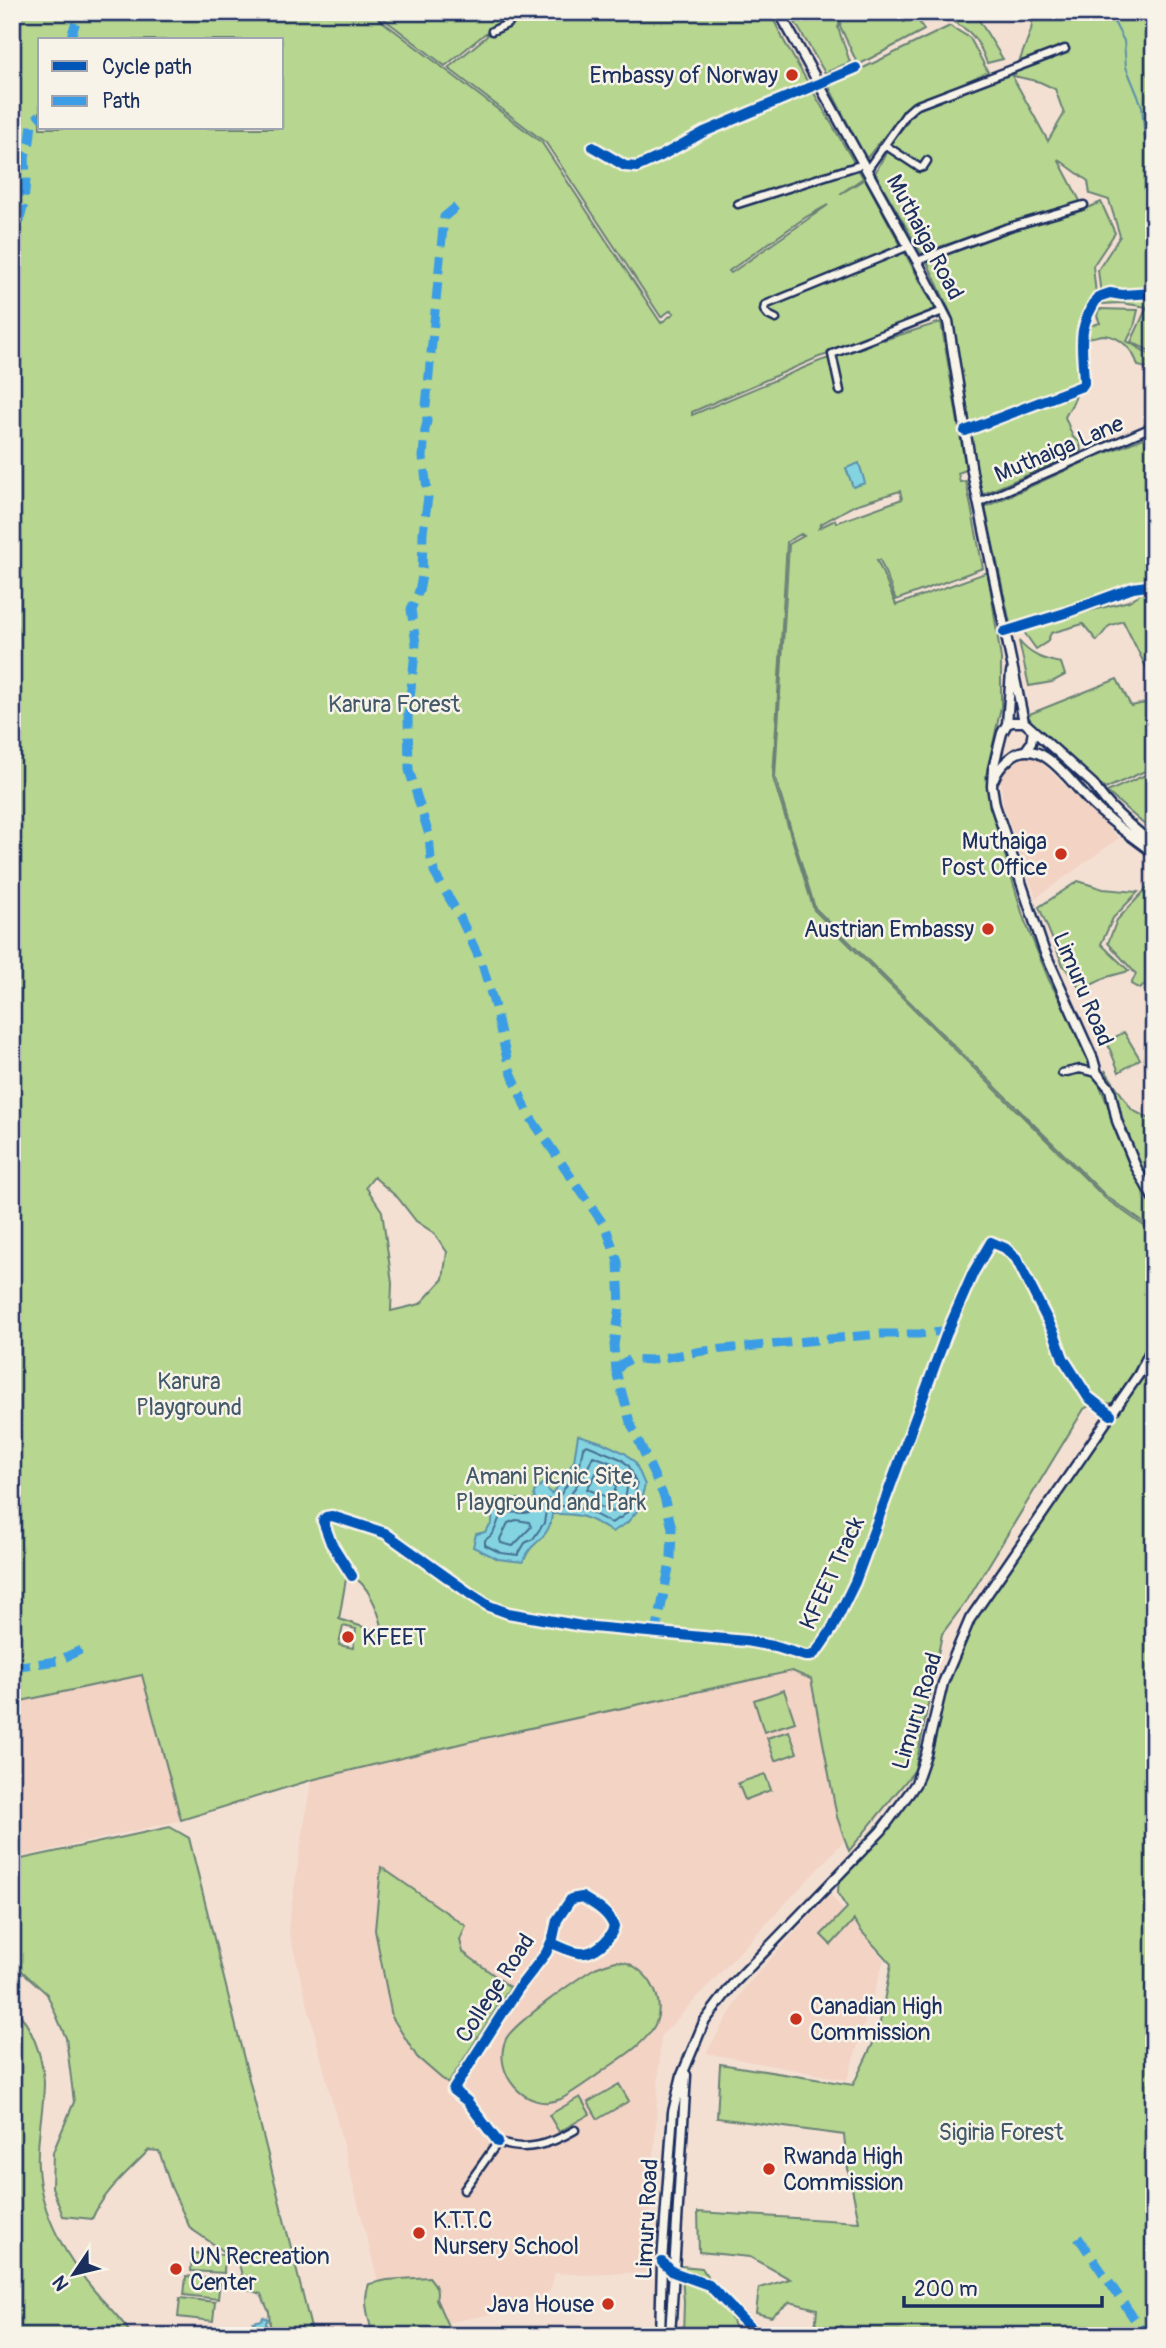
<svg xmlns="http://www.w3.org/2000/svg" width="1166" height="2348" font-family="Pangolin,sans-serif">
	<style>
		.built { fill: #f2d3c4 }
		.green { fill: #b7d68f; stroke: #698276; stroke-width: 2; fill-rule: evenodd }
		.water { fill: #84d3e1; stroke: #5a91ad; stroke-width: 2 }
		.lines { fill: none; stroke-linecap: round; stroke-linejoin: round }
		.shore { stroke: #457192; stroke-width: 2 }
		.stream { stroke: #5a91ad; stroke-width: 2 }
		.minor-casing { stroke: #1b2f5e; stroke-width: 11 }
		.secondary-casing { stroke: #1b2f5e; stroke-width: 13 }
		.minor { stroke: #f7f3e8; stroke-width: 6 }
		.secondary { stroke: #f7f3e8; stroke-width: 8 }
		.quiet { stroke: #3b9de6; stroke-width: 9; stroke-dasharray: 18 9; stroke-linecap: butt }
		.cycleway-casing { stroke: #f7f3e8; stroke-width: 15 }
		.cycleway { stroke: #0057b8; stroke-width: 10 }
		.poi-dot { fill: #c8321e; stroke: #f7f3e8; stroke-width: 2.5 }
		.labels { text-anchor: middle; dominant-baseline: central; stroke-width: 5; stroke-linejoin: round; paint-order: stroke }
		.poi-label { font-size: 23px; fill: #1b2f5e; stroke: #f7f3e8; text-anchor: start }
		.street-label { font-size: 23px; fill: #1b2f5e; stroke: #f7f3e8 }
		.park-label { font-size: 23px; fill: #42596a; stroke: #f7f3e8 }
	</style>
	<rect width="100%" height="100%" fill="#f4e0d3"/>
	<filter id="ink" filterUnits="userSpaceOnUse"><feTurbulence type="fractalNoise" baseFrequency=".0143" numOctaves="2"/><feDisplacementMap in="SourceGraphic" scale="14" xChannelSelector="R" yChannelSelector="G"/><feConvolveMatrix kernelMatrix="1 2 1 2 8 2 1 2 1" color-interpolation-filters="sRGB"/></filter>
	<g filter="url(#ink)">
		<path class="built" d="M1030,754L1035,756L1119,838L1036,898L1003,804L1001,780L1009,763L1016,758Z
			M791,1671L811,1678L837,1817L845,1840L661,2036L647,2272L584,2275L555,2273L550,2291L539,2299L523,2297L514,2310L445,2323L385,2310L288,1928L311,1780L480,1739Z
			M142,1674L181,1820L12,1859V1703Z
			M830,1894L884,1960L847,2080L706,2053L746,1986Z"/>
		<path class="green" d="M12,12H370L542,143L661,323L674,313L671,310L661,317L546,143L448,68L487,36V32L445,66L375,12H770L784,41L863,178L840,194L865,179L940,318L884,336V340L941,322L966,470L958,473L960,482L966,481L983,568L896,600L880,560H877L896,605L988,572L1001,659V707L986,776L998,832L1024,919L1049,980L1083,1043L1133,1169L1149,1199L1154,1211V1230L1106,1196L815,908L775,777L789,544L804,536L801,534L787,542L773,778L814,910L1105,1198L1154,1233V1335L1116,1403L1093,1404L1084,1409L968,1599L942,1634L915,1770L849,1851L837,1817L811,1679L792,1671L480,1739L311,1780L181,1820L142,1675L12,1703ZM40,40H282V128H40ZM828,205L731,273L729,271L806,217ZM861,344L864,347L820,361L692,415V412L819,357ZM900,491L902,499L836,523L835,520L819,528L821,524L855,505ZM374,1177L398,1198L416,1221L434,1233L447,1252L443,1279L420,1304L391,1311L392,1283L382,1211L366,1187ZM352,1576C368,1584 378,1610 382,1626L378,1632L339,1619L346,1579ZM343,1626L356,1629L353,1648L339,1645Z
			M789,12H901L902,15V12H909L902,16L904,22L915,14L924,30L858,65L840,26L842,14L838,28L850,62L825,73Z
			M947,12H974L1003,59L987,63C983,52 978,40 969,32C960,25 952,23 947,12Z
			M1034,12H1154V353L1131,342L1147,307L1121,303L1102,304L1098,270L1120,236L1109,200L1090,194L1088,181L1058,159L1080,201L921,253L875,173L895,137L907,123L913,106L906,109L866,159L828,85L950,26L970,38L988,72L950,89L951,96L1010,72L1048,141L1064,114L1055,89L1040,82L1014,76L1031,30Z
			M1101,202L1115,233L1093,266L1097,304L1093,318L1076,337L1088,385L1078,388C1075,403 1071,405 1065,417L1073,437L1080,442L1081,452L981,495L970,434L988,427L977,423L970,425L951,314L927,262L1012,231L1081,211Z
			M1099,309L1138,310L1134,327L1127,341L1154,357V366L1147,368L1138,366C1134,351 1121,336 1104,335C1099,335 1092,338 1086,338L1089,326L1100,323L1097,316Z
			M1154,434V579L1016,624L1010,623L985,507L1093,458Z
			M1145,591L1154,594V675L1147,669L1123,621L1109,626L1097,641L1083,624L1051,633L1047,642L1036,649L1024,632L1077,614L1129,601Z
			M1019,641C1030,655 1044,660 1061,663L1065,675L1052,682L1029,686Z
			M1117,679L1131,706L1154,701V767L1105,789L1036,728L1027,715Z
			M1154,771V833L1107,792Z
			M1078,881L1103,889L1138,892L1113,918L1101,944L1129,971L1107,977L1081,990L1063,965L1039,907Z
			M1147,888H1154V976L1140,989L1131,984L1136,974L1108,943L1117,920Z
			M1124,1032L1140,1059L1119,1072L1107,1042Z
			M1105,1070L1132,1110L1154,1121V1194L1133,1153Z
			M1154,1338V2336H852L841,2326L826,2336H799L815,2330L817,2309L790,2302L771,2317L756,2313L759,2288L790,2279L750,2257L699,2252L698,2212L859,2222L847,2164L844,2135L717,2118L720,2064L853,2085L878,2033L891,1964L862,1932L854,1920L831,1945L821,1935L847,1908L838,1894L839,1869L920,1777L955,1648L1144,1361Z
			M784,1690L795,1722L764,1732L754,1700Z
			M789,1731L797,1753L775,1761L767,1738Z
			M765,1774L771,1790L745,1800L738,1783Z
			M170,1827L189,1838L313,2336H271L269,2312L261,2294L246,2289L238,2261L190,2228L171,2187L159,2151L149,2150C129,2171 103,2192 92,2219L63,2216L52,2187L53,2152L74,2102L66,2038L47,1994L12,1962V1861Z
			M381,1867L466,1926L460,1940L463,1952L510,1987L448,2084L417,2057L392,2017L375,1930Z
			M616,1961C630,1961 643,1971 651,1983C676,2025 636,2048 607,2068C592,2079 577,2090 561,2099C526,2114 491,2072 506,2039C513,2024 578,1978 595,1968C602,1965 608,1963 616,1961Z
			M12,2005C31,2024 43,2056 44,2082C44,2111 36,2139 38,2167C40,2214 68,2261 98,2295C110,2309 123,2320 132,2336H12Z
			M619,2084L629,2101L598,2119L588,2102Z
			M580,2097L590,2114L559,2132L549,2115Z
			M192,2253L225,2255L224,2273L191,2271Z
			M681,2266L702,2268L726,2306L738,2336H683L684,2301Z
			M186,2276L220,2280L218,2299L184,2295Z
			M429,2277C435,2284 439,2290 436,2299L451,2333L459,2336H373C369,2319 362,2301 369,2284L387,2280Z
			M180,2298L215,2302L213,2321L178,2317Z"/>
		<path class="water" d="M859,463L865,483L853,487L846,468Z
			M578,1435L601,1442L625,1453L635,1462L645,1485L638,1510L627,1523L612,1532C588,1517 580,1513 552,1514C551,1530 543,1537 532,1547C528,1551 525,1558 523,1562L498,1559L473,1547L476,1534L485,1532L492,1523L493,1509L501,1504L511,1505L518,1499L524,1507L535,1504L534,1492L543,1483L551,1494L555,1490L574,1461Z
			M263,2317L268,2319L266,2323L268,2336H256L253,2322L262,2320Z"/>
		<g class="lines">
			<path class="shore" d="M587,1445L621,1459L629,1466L637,1485L632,1507L622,1517L611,1523C593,1513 567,1498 546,1511L544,1523L533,1539L525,1543L518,1555L501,1553L485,1545V1540C497,1533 496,1523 502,1512C515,1512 529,1516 541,1508L544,1499L554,1500L561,1494L580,1464L583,1447Z
				M593,1456C601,1459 613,1462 619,1468C632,1482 628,1502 613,1512L571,1495C575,1485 583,1478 588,1467C590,1464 591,1460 593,1456Z
				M602,1471L611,1476L616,1487L612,1499L587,1489L597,1472Z
				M516,1520L529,1522L531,1527L513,1546L501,1543L500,1539L508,1523Z"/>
			<path class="stream" d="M1099,12L1113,20L1124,41L1126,67L1142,106L1145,141L1154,151"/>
			<g class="minor-casing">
				<path id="minor" d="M492,31L507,24L522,12
					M885,145L920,168L923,167L927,161
					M593,147L625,166L637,167L661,156L704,132L856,68
					M867,170L907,113L915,106L1065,49
					M738,204L863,164
					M917,261L1006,228L1084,205
					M776,319L768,315L764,310L765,305L909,246
					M840,391L832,354L943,311
					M1153,410L1154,412
					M965,431L1082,386L1084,383C1083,345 1075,332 1098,297L1110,293L1122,295L1154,293
					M978,503L1154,426
					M1004,632L1065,613L1133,588L1154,585
					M1152,981L1154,982
					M1062,1073L1080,1069L1097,1073
					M352,1576L331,1543L323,1521L326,1517L332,1516L385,1533L469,1593L489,1606L508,1613L582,1626L746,1641L773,1646L805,1656H811L817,1651L832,1629L855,1582L946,1335L973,1273L991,1242L1005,1248L1016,1258L1054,1333L1063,1358L1088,1397L1111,1415
					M498,2142L467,2101L453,2090L518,1989L546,1953L553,1938L557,1920L571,1899L582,1897C595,1905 609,1912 614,1927C610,1940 594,1955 579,1953C570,1952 560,1946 551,1943
					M498,2142C525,2153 551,2144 575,2130
					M464,2190L498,2142
					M662,2262L673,2272L709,2285L758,2336"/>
			</g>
			<g class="secondary-casing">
				<path id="secondary" d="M779,12L917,261L948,321L972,472L1024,722
					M1007,724L1011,672
					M1026,750L1031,743L1033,731
					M994,779C997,770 1003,764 1010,758C1039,732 1072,784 1090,802C1109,821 1132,837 1154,853
					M1154,845C1132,827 1108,808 1093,784L1024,722H1012L1007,724L1002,733L993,769L992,786L995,805L1044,950L1093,1059L1097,1073L1110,1089L1117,1121L1136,1167L1154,1200
					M660,2336L662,2262L673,2112L682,2075L704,2022L733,1984L881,1831L910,1792L916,1783L926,1754L943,1683L970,1619L1139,1374L1154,1343
					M670,2336L686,2075"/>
			</g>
			<use href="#minor" class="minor"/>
			<use href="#secondary" class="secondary"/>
			<path class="quiet" d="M70,40L79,12
				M456,207L444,217L426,406L427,422L425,430L423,457L428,497L423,532L422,576L419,591L411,609L416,644L408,715L409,770L429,835L431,859L435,874L459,915L482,964L494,1004L509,1067L528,1114L606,1228L618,1262L620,1307L614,1345L616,1371L630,1422L664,1497L672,1528L671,1558L656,1633
				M12,249L24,204L26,180L25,156L30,142L32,122L40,115
				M12,449V452
				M616,1371L623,1363L631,1359L651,1360L703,1351L880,1334H919L949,1330
				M12,1667L57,1661L87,1647
				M1078,2237L1146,2336"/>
			<g class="cycleway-casing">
				<path id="cycleway" d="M593,147L625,166L637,167L661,156L704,132L856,68
					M965,431L1082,386L1084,383C1083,345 1075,332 1098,297L1110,293L1122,295L1154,293
					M1004,632L1065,613L1133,588L1154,585
					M352,1576L331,1543L323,1521L326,1517L332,1516L385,1533L469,1593L489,1606L508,1613L582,1626L746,1641L773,1646L805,1656H811L817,1651L832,1629L855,1582L946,1335L973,1273L991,1242L1005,1248L1016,1258L1054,1333L1063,1358L1088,1397L1111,1415
					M498,2142L467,2101L453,2090L518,1989L546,1953L553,1938L557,1920L571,1899L582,1897C595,1905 609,1912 614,1927C610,1940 594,1955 579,1953C570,1952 560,1946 551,1943
					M662,2262L673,2272L709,2285L758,2336"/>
			</g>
			<use href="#cycleway" class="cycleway"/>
		</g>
	</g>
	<g class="poi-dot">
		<circle cx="792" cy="75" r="7"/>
		<circle cx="1061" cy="854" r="7"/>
		<circle cx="988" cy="929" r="7"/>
		<circle cx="348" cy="1637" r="7"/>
		<circle cx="796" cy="2019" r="7"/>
		<circle cx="769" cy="2169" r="7"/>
		<circle cx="419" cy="2233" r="7"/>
		<circle cx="176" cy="2269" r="7"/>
		<circle cx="608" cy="2304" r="7"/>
	</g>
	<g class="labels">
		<g class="poi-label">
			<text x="778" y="75" text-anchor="end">Embassy of Norway</text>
			<text x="1047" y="841" text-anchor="end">Muthaiga<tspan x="1047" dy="26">Post Office</tspan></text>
			<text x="974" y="929" text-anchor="end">Austrian Embassy</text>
			<text x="362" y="1637">KFEET</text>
			<text x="810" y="2006">Canadian High<tspan x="810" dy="26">Commission</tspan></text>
			<text x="783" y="2156">Rwanda High<tspan x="783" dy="26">Commission</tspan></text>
			<text x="433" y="2220">K.T.T.C<tspan x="433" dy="26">Nursery School</tspan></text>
			<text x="190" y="2256">UN Recreation<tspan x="190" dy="26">Center</tspan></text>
			<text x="594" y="2304" text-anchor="end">Java House</text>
		</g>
		<g class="street-label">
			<text transform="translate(925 237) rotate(62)">Muthaiga Road</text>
			<text transform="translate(1059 449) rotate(-23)">Muthaiga Lane</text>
			<text transform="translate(1083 989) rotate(67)">Limuru Road</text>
			<text transform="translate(832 1573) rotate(-65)">KFEET Track</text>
			<text transform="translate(917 1711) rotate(-73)">Limuru Road</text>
			<text transform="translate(495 1988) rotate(-57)">College Road</text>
			<text transform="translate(647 2219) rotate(-87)">Limuru Road</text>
		</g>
		<g class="park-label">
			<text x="394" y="704">Karura Forest</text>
			<text x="189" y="1381">Karura<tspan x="189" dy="26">Playground</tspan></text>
			<text x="551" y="1476">Amani Picnic Site,<tspan x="551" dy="26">Playground and Park</tspan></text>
			<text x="1001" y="2132">Sigiria Forest</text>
		</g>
	</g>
	<rect width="1166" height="2348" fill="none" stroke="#f7f3e8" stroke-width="42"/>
	<rect x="21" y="21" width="1124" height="2306" fill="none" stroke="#1b2f5e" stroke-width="2.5" filter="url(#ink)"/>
	<rect x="38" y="38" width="245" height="91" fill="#f7f3e8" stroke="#9fa5b1" stroke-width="2"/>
	<rect x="52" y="61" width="35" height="10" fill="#0057b8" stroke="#9fa5b1" stroke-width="2"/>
	<text x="102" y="74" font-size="21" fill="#1b2f5e">Cycle path</text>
	<rect x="52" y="96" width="35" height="10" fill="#3b9de6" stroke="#9fa5b1" stroke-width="2"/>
	<text x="102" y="108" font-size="21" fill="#1b2f5e">Path</text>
	<g transform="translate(74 2274) rotate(235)" stroke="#f7f3e8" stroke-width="5" paint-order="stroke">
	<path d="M0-5L12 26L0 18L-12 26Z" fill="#1b2f5e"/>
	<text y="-10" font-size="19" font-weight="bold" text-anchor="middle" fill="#1b2f5e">N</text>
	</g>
	<path d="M904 2296v10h198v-10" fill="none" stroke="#1b2f5e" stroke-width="3.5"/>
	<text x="914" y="2296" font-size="21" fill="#1b2f5e" stroke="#f7f3e8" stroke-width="5" paint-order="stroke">200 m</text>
</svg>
